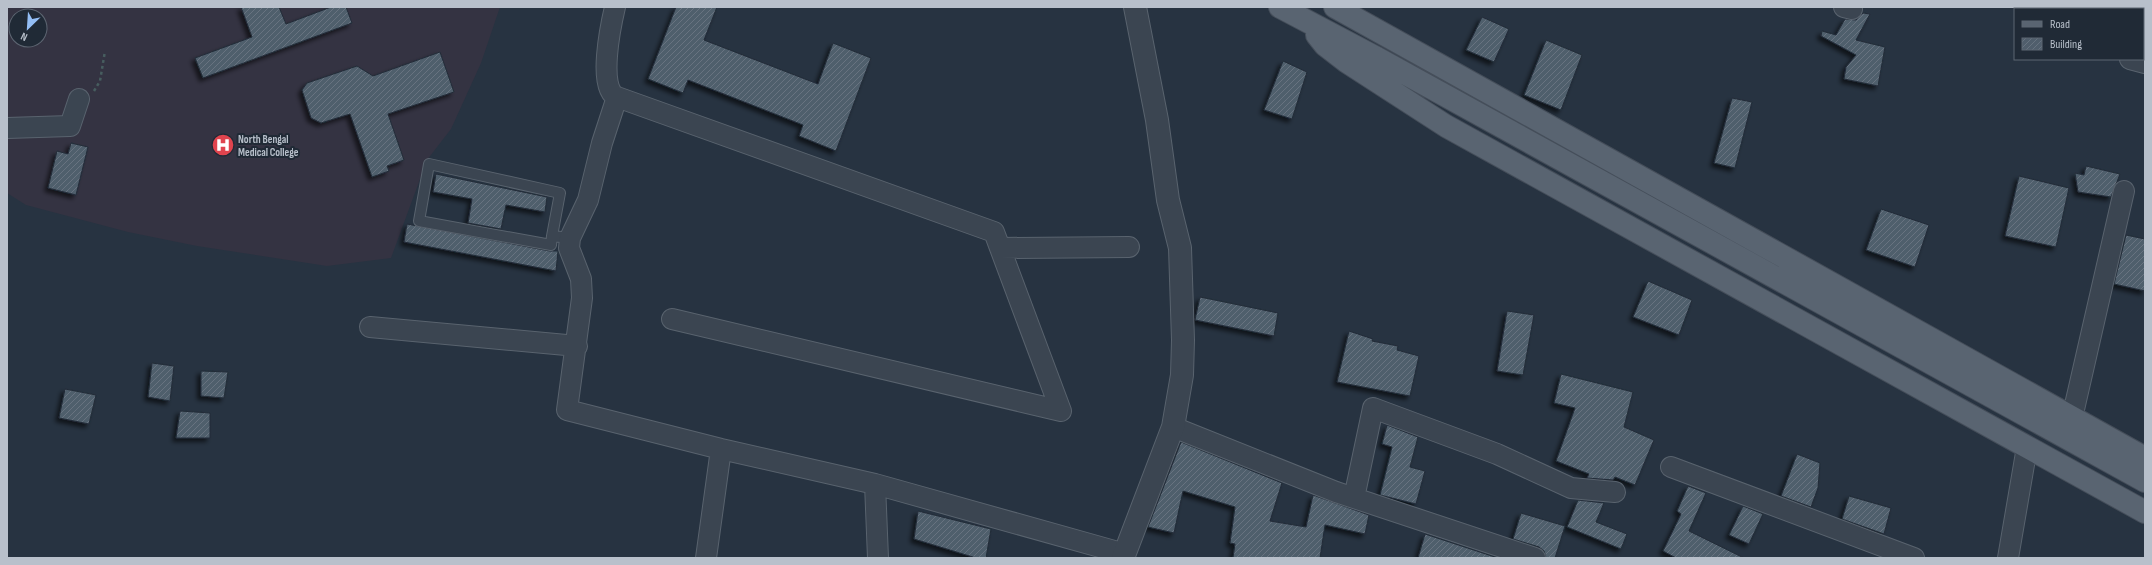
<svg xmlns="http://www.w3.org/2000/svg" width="2152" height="565" font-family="'Sofia Sans Condensed',sans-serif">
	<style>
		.medical { fill: #343342; fill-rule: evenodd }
		.building { fill: url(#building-hatch); stroke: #222c38; filter: url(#shadow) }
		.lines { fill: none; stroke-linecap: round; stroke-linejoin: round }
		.service-casing { stroke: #59636e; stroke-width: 12 }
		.minor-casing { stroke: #59636e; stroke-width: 22 }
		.tertiary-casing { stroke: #59636e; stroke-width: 24 }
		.primary-casing { stroke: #454e5a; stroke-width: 24 }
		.path { stroke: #475d5f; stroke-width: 2.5; stroke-dasharray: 3 3; stroke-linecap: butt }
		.service { stroke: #3b4551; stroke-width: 10 }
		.minor { stroke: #3b4551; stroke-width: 20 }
		.tertiary { stroke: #3b4551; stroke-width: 22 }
		.primary { stroke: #596471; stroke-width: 22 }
		.labels { text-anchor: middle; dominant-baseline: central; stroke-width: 4; stroke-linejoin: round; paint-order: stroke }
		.poi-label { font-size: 11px; font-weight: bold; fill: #b8c0cb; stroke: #202a36; text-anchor: start }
	</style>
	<defs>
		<pattern id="building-hatch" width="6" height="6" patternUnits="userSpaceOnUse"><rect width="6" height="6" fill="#505e6c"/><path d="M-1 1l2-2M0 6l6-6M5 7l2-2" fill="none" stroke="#677380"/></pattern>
		<filter id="shadow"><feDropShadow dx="-3.5" dy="3.5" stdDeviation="2" flood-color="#0009"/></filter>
	</defs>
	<rect width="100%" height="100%" fill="#273341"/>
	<path class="medical" d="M7,7H500L481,63L451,129L427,160L391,258L327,266L197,246L128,232L26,205L7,193ZM16,16H40V40H16Z"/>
	<path class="building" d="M241,7H279L286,24L331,7H346L352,23L203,78L195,58L252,37Z
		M676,7H717L704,40L818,84L833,43L871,58L836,151L799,136L803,125L688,80L683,93L648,79Z
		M1863,13L1870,14L1856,40L1885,47L1878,86L1844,79L1846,67L1856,55L1821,36L1822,31L1836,35L1845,19L1856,20Z
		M1482,17L1509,29L1494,62L1466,50Z
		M1546,40L1582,55L1561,110L1524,95Z
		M440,52L454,92L388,114L404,160L387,166L389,171L372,177L350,114L321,123L311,118L302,90L307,83L357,66L373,76Z
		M1283,61L1307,72L1292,119L1264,110Z
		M1732,98L1752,102L1735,168L1714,163Z
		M71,143L88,147L76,195L48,188L57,151L68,154Z
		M2086,166L2120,174L2111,197L2078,192L2075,173L2084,175Z
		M436,174L547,197L545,212L506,205L501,229L468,223L472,199L433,192Z
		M2019,176L2069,188L2056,247L2005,236Z
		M1881,209L1929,225L1915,267L1866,250Z
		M407,224L550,251H558L556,271L404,242Z
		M2126,235L2145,239V291L2114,284Z
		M1648,281L1692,300L1679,335L1633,317Z
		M1200,297L1278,313L1274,336L1195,320Z
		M1507,311L1534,315L1523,375L1497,371Z
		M1349,331L1373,339L1372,341L1398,346L1397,350L1419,356L1410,396L1337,382Z
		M152,363L174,366L170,401L148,397Z
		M201,371L228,372L224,398L201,396Z
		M1561,374L1633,392L1624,427L1654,440L1635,485L1615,477L1613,480L1587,478L1589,474L1556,461L1575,408L1554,403Z
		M65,389L96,395L89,424L59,418Z
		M180,411L210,413V438H176Z
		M1387,425L1418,437L1410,467L1425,471L1416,504L1380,495L1392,447L1382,444Z
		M1181,442L1282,483L1270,521L1306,527L1313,495L1369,515L1365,534L1325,525L1320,558H1233L1235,544L1230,543L1235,507L1183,491L1174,533L1148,527Z
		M1797,454L1820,463L1818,488L1811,507L1781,496Z
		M1688,486L1706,493L1689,531L1744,558H1676L1663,551L1681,514L1677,511Z
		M1849,496L1891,508L1884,534L1842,519Z
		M1578,500L1604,503L1596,522L1627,534L1621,549L1567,527Z
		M1743,506L1763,514L1749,544L1729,535Z
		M918,511L991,529L986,558H976L914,539Z
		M1521,513L1565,526L1555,558H1546L1544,551L1539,547L1513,539Z
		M1425,534L1498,558H1418Z"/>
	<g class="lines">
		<g class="service-casing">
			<path id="service" d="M552,236L560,193L429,164L419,221L551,245L552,236L570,238"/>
		</g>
		<g class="minor-casing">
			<path id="minor" d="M615,7C611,24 597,90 617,97L602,143L588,200L570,238L569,248L581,279L582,298L567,410L721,449L875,484L1125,554
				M1844,7L1852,9
				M2130,59L2145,63
				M617,97L994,232L1061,411
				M7,128L70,126L79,99
				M1000,248L1129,247
				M672,319L1061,411
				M370,327L577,346
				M2072,418L2124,191
				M1173,427L1336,492L1535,558
				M1671,467L1914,558
				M875,484L878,558
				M1354,498L1373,408L1497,454L1571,488L1615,492
				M706,558L721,449
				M2008,558L2027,447"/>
		</g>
		<g class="tertiary-casing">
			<path id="tertiary" d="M1123,558L1173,427L1182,375L1183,340L1180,248L1168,200L1157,120L1135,7"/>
		</g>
		<g class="primary-casing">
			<path id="primary" d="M1280,7L1377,58L2145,481
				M1335,7L2145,458
				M1317,35L1325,45L1347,62L1446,126L2145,512"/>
		</g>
		<path class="path" d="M94,91L100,81L105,51"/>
		<use href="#service" class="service"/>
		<use href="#minor" class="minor"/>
		<use href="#tertiary" class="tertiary"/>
		<use href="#primary" class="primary"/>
	</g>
	<defs>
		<g id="hospital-disc" transform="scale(1.15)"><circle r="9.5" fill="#e0444e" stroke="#202a36"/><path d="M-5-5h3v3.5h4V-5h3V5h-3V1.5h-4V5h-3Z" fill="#fff"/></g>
	</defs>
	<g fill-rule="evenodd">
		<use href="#hospital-disc" x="223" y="145"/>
	</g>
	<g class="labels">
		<g class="poi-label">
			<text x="238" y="139">North Bengal<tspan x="238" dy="13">Medical College</tspan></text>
		</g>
	</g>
	<rect width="2152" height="565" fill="none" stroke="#b8c0cb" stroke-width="16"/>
	<rect x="2014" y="8" width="130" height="52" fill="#202a36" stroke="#5d6672"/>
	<rect x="2022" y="21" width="20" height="6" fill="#596471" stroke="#5d6672"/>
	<text x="2050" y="28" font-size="12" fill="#b8c0cb">Road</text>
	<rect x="2022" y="38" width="20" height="12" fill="url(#building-hatch)" stroke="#5d6672"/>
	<text x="2050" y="48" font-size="12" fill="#b8c0cb">Building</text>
	<g transform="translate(28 28) rotate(205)"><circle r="19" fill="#202a36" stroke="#5d6672"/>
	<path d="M0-3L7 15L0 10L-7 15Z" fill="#93bef5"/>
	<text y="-6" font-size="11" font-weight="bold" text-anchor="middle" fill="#b8c0cb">N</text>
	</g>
</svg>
